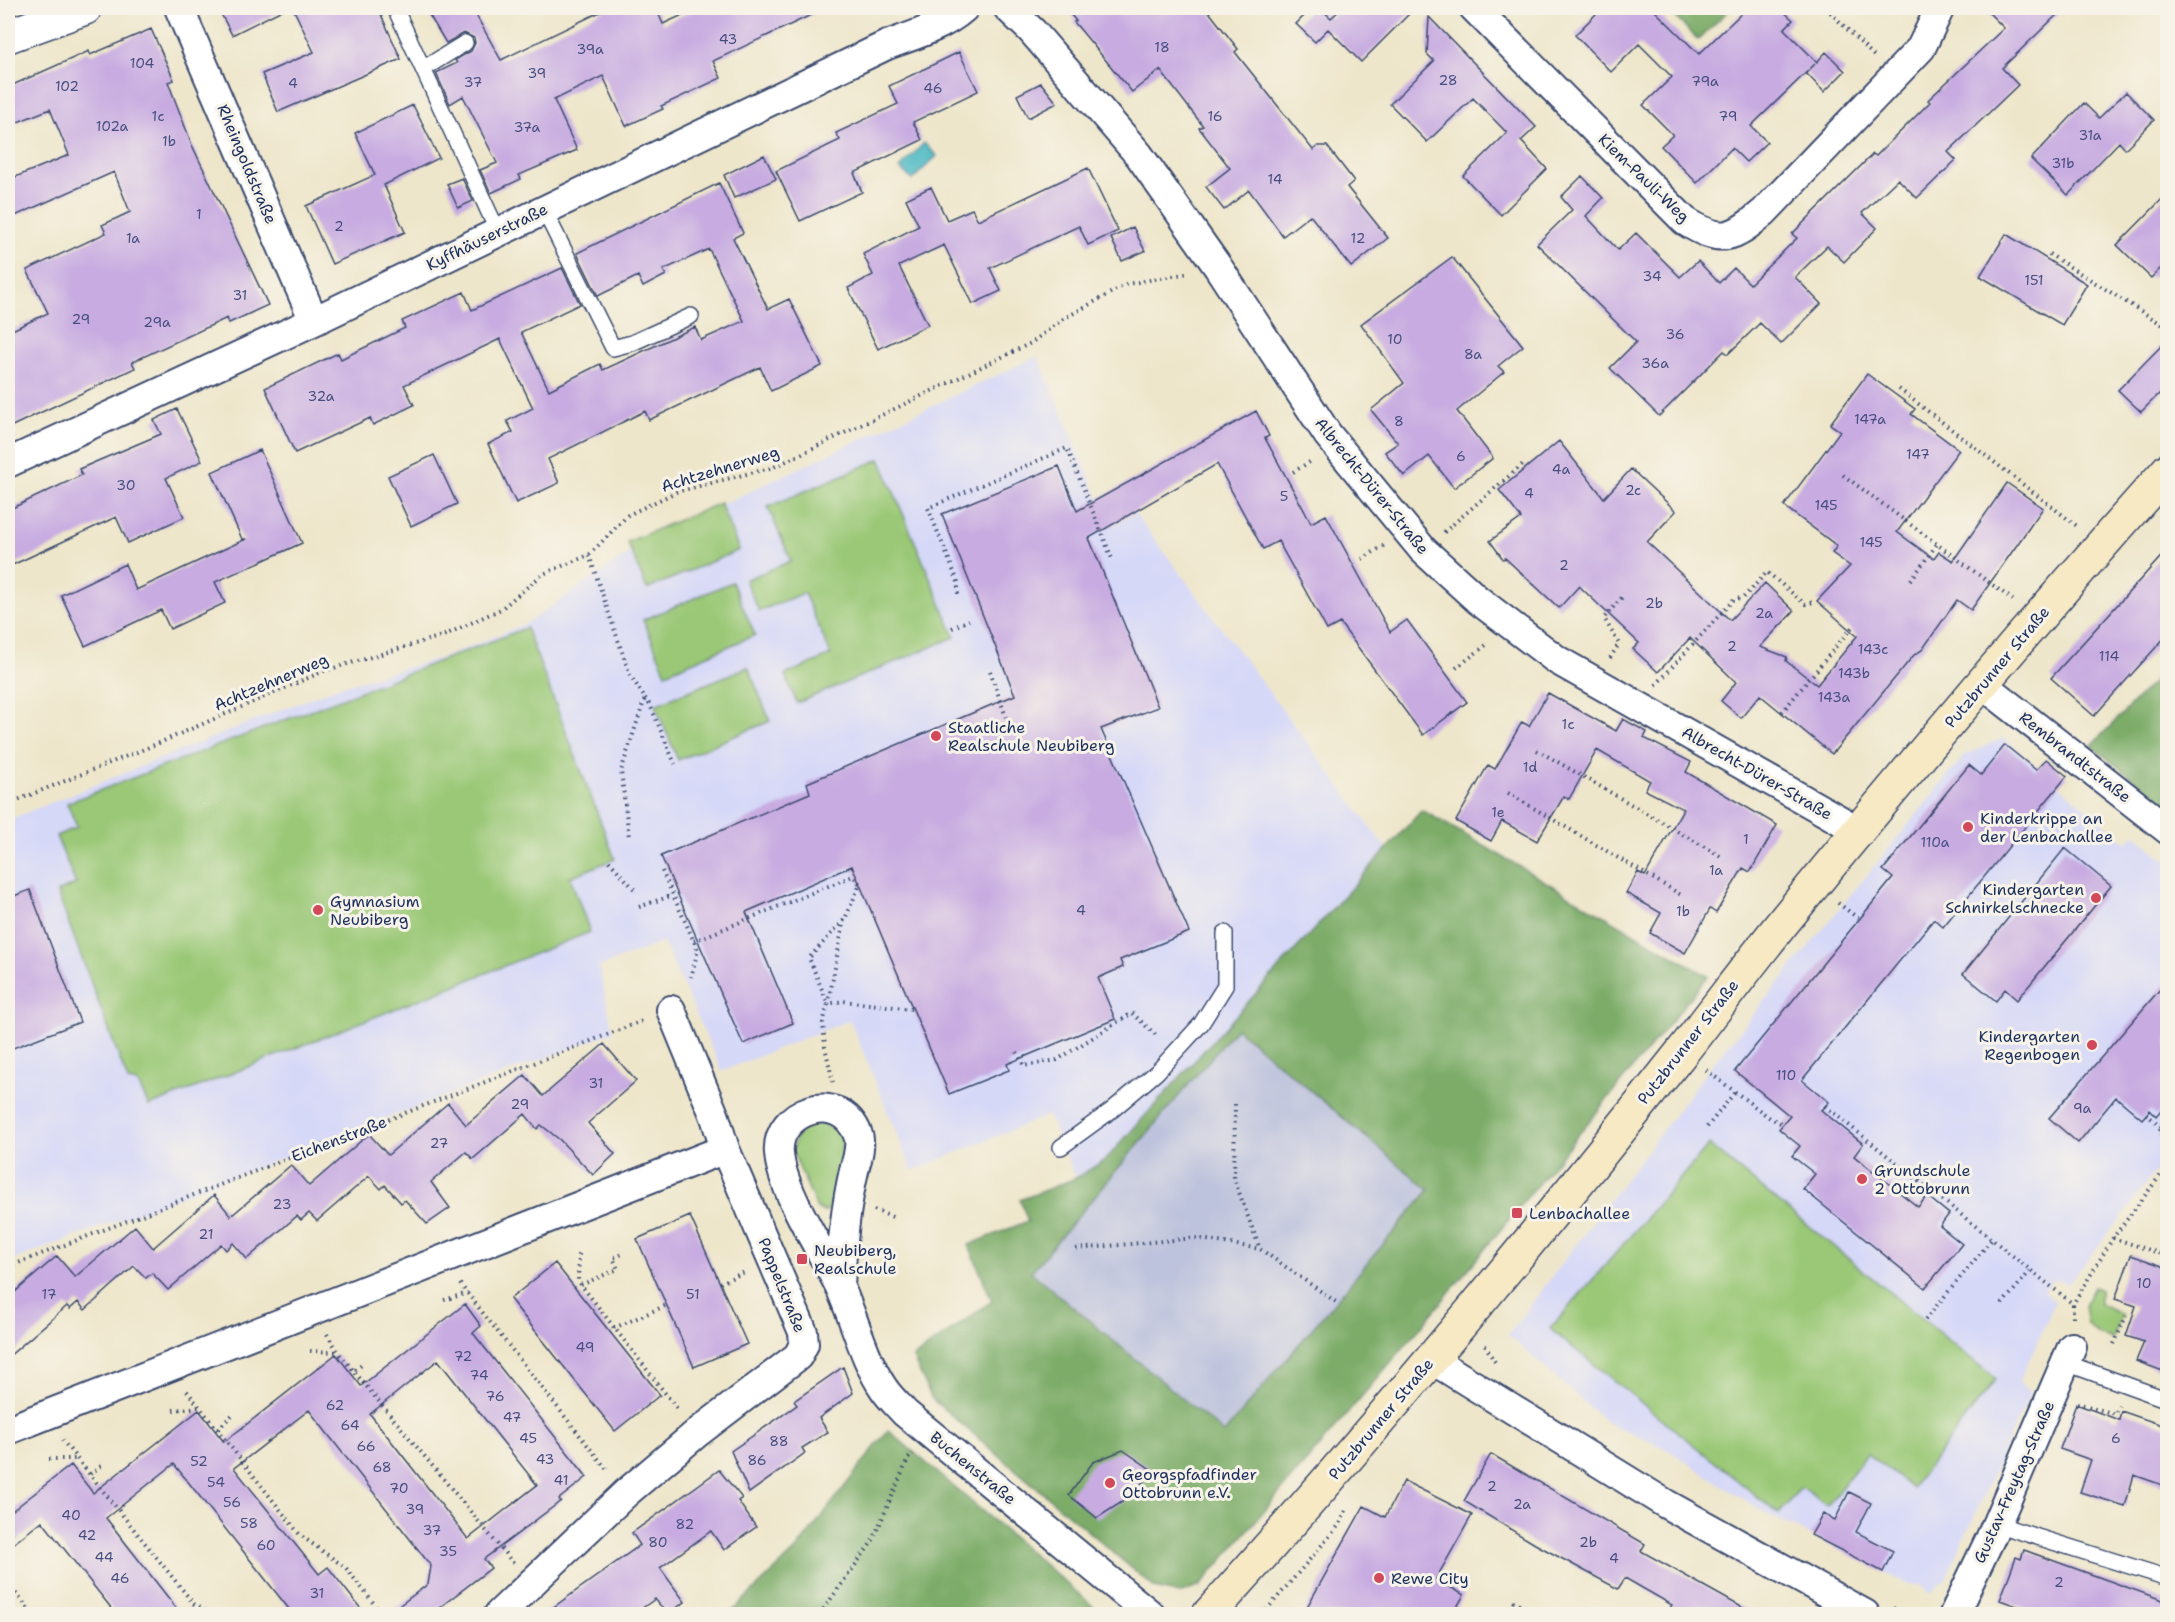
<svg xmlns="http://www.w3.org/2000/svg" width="2175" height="1622" font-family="'Shantell Sans',sans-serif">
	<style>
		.built { fill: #d6d8f8 }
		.industrial { fill: #bec3dd }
		.green { fill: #9ac876; stroke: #5a7c6a; stroke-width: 1.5 }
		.forest { fill: #7bac67; stroke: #4b6e62; stroke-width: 1.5; fill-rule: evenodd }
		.water { fill: #4ab8c3; stroke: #327490; stroke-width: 1.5 }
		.building { fill: #c7abe1; fill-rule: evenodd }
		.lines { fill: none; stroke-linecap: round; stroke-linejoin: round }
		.service-casing { stroke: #3b4a6e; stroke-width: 18 }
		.minor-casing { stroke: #3b4a6e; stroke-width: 32 }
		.tertiary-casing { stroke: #3b4a6e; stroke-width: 36 }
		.secondary-casing { stroke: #3b4a6e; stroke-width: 36 }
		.path { stroke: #3b4a6e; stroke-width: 4; stroke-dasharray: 1.5 4.5; stroke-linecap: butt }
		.service { stroke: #fff; stroke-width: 15 }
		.minor { stroke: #fff; stroke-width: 28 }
		.tertiary { stroke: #fff; stroke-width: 33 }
		.secondary { stroke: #f7e9c3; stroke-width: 33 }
		.poi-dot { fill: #d1495b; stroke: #f7f3e8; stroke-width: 2 }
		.labels { text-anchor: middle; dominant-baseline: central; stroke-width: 6; stroke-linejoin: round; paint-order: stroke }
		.number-label { font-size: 14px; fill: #464e7f }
		.street-label { font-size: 16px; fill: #1b2f5e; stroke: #f7f3e8 }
		.poi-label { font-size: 16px; fill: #1b2f5e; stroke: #f7f3e8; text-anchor: start }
	</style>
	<rect width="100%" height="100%" fill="#f7f3e8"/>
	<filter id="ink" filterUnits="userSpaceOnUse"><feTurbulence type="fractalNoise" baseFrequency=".0167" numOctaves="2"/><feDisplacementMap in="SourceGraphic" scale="12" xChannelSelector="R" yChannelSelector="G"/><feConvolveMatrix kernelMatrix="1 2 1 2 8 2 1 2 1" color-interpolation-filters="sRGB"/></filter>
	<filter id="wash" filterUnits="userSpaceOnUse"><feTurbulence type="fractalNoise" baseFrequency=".008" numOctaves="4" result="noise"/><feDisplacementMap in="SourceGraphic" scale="24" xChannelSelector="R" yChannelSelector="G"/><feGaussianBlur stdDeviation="1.35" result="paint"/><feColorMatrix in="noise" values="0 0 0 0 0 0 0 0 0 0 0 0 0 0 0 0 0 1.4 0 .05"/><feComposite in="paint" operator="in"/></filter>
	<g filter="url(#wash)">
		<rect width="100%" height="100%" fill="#eee6ca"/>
		<path class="built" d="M1038,356L1097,495L1114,526L1135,513L1386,848L1105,1160L1076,1178L1048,1115L912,1171L850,1020L722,1071L663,942L599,967L613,1032L8,1262V820L338,687L444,657L527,623L653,537Z
			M2003,738L2127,843L2135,834L2167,861V1153L2130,1206L2068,1284L2054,1279L2043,1291L2055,1302L2019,1383L2030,1392L1946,1579L1929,1595L1922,1585H1909L1761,1511L1665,1448L1607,1423L1508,1335L1707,1071L1965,755Z"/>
		<path class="industrial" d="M1236,1028L1429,1190L1224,1434L1031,1272Z"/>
		<path class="green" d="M880,459L955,637L797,703L785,675L831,655L804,593L759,611L745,580L791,561L768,507Z
			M720,503L739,550L647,589L627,542Z
			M732,582L755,635L666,673L643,620Z
			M526,628L615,859L570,877L590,932L149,1106L138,1083L128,1081L57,892L76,884L56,836L77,827L67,803Z
			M748,667L770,721L678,760L655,705Z
			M820,1123L837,1130L842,1138V1158L829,1210L824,1212L817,1208L793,1153C793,1136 803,1125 820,1123Z
			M1709,1145L1996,1379L1912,1488L1867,1454L1827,1506L1801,1487L1779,1514L1550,1329Z
			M2094,1287L2100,1290V1304L2122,1315L2113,1339L2098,1334L2087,1324L2084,1306Z"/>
		<path class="forest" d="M1666,8H1731L1698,40Z
			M2167,668V805L2091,746Z
			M1422,810L1708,976L1421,1327L1200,1586L1180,1594L1155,1588L932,1399L913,1358L992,1301L969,1245L1028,1221L1020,1200L1076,1178L1105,1160ZM1236,1028L1429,1190L1224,1433L1031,1272Z
			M888,1430L1102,1614H729L796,1550Z"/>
		<path class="water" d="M924,143L937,156L912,180L900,168Z"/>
		<g id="blocks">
			<path class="building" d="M218,8H286L232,35Z
				M293,8H378L401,59L278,112L262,74L314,52Z
				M425,8H472L501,60L608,8H656L663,24L698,8H826L713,61L721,78L661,106L663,109L626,126L603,76L554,100L577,150L519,175L521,179L491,193L480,170L497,163L463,96L450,104L436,73L457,63L455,60L471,51L475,43L474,38L464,33L446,43Z
				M1065,8H1206L1238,49L1235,52L1313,150L1318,146H1327L1354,181L1347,187L1388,238L1351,267L1310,215L1283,236L1249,190L1224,210L1206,187L1230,168L1199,128L1203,126L1160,70L1132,92L1074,22L1076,21Z
				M1312,8H1320L1331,18L1342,8H1415L1361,62L1328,29L1315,42L1296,24Z
				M1602,8H1652L1699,54L1747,8H1780L1793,20L1784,29L1817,62L1826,52L1845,71L1824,92L1806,73L1815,64L1751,126L1767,142L1746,162L1732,148L1697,183L1661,146L1673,135L1643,105L1672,77L1639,44L1611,72L1575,35Z
				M1984,8H2064L2002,68L2018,85L1948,152L1956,160L1917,198L1898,179L1862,213L1877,228L1844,262L1827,246L1795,277L1821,304L1781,344L1760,323L1728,354L1724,351L1659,416L1610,368L1636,342L1537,244L1572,210L1561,197L1582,176L1603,198L1586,216L1618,250L1636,233L1680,277L1698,261L1719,283L1734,268L1750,284L1797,238L1792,234L1873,154L1876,156L1930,102L1928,100L2004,28Z
				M1429,17L1536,127L1521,141L1547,169L1501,215L1463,176L1507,133L1473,98L1427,142L1390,104L1434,61L1427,54Z
				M151,29L174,80L168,82L192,145L268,305L229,323L227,318L132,362L135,368L8,428V332L48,313L27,270L106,233L102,225L130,212L114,172L15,216L8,198V180L69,155L50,109L8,126V87L89,51L90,55Z
				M959,52L978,91L913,122L922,140L854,173L862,192L800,221L776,171L840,140L836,133L898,104L889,86Z
				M1041,83L1057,103L1028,118L1017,95Z
				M2126,92L2154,120L2125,149L2119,142L2068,195L2031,159L2084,103L2099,118Z
				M413,105L439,158L384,185L405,232L332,264L306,206L375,175L355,133Z
				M764,155L776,179L734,198L724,175Z
				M1088,168L1118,231L1088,245L1079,226L990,268L1001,291L973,304L944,245L899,266L928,325L878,349L848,288L873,275L863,254L919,226L906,199L931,187L947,220L972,209L978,220Z
				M462,178L473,201L458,208L447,184Z
				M719,183L743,233L733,238L768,309L789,299L822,366L771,391L760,367L649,420L645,411L548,459L559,483L516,503L488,444L513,432L507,421L533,408L500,339L404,385L414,405L373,425L370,418L295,453L265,388L338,353L341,359L405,328L402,321L464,292L472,310L562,268L580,304L521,332L549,390L600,364L603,370L695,327L701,340L744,321L709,249L663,270L666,275L643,287L638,276L598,296L577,253Z
				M2168,193V261L2151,278L2117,245Z
				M1133,227L1145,251L1122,261L1111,238Z
				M2006,234L2087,284L2062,325L1980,276Z
				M1452,257L1523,346L1498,366L1504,372L1457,411L1493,458L1454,488L1429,456L1404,476L1385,452L1398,443L1371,410L1404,383L1361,324Z
				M2168,339V385L2141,412L2118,390Z
				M1867,374L1915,409L1911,414L1959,450L1897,532L1934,559L1939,552L1953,561L2007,483L2043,508L1971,610L1957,600L1922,650L1914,655L1832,754L1760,695L1741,718L1721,701L1736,682L1690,638L1658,672L1633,649L1639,643L1579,586L1559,608L1505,558L1503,559L1490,541L1521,518L1499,490L1559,441L1604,498L1631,469L1676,511L1647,542L1730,620L1765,583L1794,611L1760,647L1787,657L1786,661L1817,685L1857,636L1817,601L1850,566L1832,553L1837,546L1784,506L1840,431L1830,424Z
				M177,409L202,461L166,478L184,517L128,543L116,517L8,567V510L82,475L79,469L161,434L154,420Z
				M1256,411L1269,436L1265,438L1311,523L1326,515L1390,632L1407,620L1467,702L1423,735L1340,623L1327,630L1278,541L1263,549L1217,464L1089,538L1158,707L1101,729L1189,932L1120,960L1123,967L1098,978L1115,1019L1007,1064L1009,1070L949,1094L852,866L746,912L793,1023L743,1044L661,856L810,793L807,783L1015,695L942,514L1059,466L1077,511Z
				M260,450L302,543L215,582L225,603L170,629L161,610L85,646L61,595L125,564L136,590L246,539H242L212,472Z
				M434,455L457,504L411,526L388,476Z
				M2168,549V634L2094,716L2051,678Z
				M1548,693L1616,731L1623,719L1647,732L1644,738L1691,762L1686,772L1777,825L1750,872L1743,868L1716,913L1710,909L1685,953L1650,933L1661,913L1626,893L1638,872L1645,876L1683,809L1645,790L1650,781L1597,750L1569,799L1564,796L1537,841L1502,821L1491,841L1456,821L1488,765L1495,769L1522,722L1529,726Z
				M2005,745L2036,770L2046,759L2067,776L1943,927L1934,919L1802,1080L1829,1102L1821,1110L1863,1144L1854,1156L1918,1207L1927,1196L1949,1214L1940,1226L1962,1244L1925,1288L1803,1189L1815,1174L1792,1156L1800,1146L1779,1129L1790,1116L1735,1071L1893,878L1883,870L1969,765L1981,775Z
				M2065,848L2111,886L2017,1000L2005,989L1996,1001L1963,974Z
				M30,890L80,1022L8,1050V898Z
				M2168,980V1102L2156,1116L2150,1110L2142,1119L2116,1097L2078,1143L2049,1118Z
				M604,1044L636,1081L588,1123L615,1154L593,1175L560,1140L541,1125L537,1129L525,1114L473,1159L466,1152L431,1182L450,1208L427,1224L405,1200L401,1203L385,1185L381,1189L369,1176L317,1221L309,1213L301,1220L297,1216L247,1259L233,1243L226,1250L221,1244L168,1290L152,1273L146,1278L134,1266L85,1310L78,1302L70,1309L67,1306L8,1357V1298L57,1256L75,1277L135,1226L153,1248L214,1195L231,1216L291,1165L309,1186L369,1134L388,1155L448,1103L466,1125L525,1075L543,1096Z
				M690,1216L747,1344L694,1367L637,1239Z
				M2131,1255L2168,1268V1373L2136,1361L2144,1342L2126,1336L2136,1306L2115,1299Z
				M555,1263L660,1395L615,1431L510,1299Z
				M465,1304L481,1326L473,1333L587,1477L559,1499L561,1501L484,1559L491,1568L431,1614H388L428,1584L431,1566L309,1410L234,1468L319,1574L328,1567L365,1614H293L174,1464L106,1518L181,1614H116L42,1521L8,1548V1514L71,1465L93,1493L199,1410L224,1442L336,1354L361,1386ZM438,1360L537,1485L468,1539L370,1414Z
				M843,1367L853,1393L819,1418L828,1432L802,1448L805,1453L749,1493L731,1451L797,1405L794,1401Z
				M2076,1404L2119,1420L2121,1411L2168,1427V1487L2134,1475L2125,1506L2080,1492L2091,1460L2060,1449Z
				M1123,1450L1152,1470L1133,1495L1097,1518L1069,1495L1093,1462Z
				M1491,1454L1645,1544L1641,1551L1754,1614H1666L1672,1605L1625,1578L1618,1589L1535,1544L1464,1501Z
				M719,1470L742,1498L738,1501L756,1527L724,1550L711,1531L660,1568L685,1602L667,1614L655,1599L634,1614H544L640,1545L632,1533Z
				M1404,1481L1472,1515L1436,1579L1464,1595L1453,1614H1303L1364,1506L1385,1517Z
				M1849,1492L1871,1503L1856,1532L1893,1551L1883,1572L1811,1535L1823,1514L1835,1520Z
				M2024,1550L2168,1602V1614H2039L2000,1600L2016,1557L2021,1559Z"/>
		</g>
	</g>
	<g filter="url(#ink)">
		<use href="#blocks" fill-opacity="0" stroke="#3b4a6e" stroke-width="1.5"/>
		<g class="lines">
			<g class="service-casing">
				<path id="service" d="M395,8L498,232
					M423,69L465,43
					M544,210L613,348L632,343L691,316
					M1061,1147L1112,1110L1157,1072L1201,1024L1225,986V933
					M2066,1363L2168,1400
					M1996,1524L2168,1578"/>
			</g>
			<g class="minor-casing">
				<path id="minor" d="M179,8L314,321
					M1008,8L1032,31L1139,155L1218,267L1328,435L1423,550L1478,600L1557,660L1859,831
					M1474,8L1685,221C1722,244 1732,239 1764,212L1921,48L1940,8
					M8,463L314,321L887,45C913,36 944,26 964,8
					M1982,684L2168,830
					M840,1287C842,1245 845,1208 855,1166C858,1158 861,1143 858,1135C840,1087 775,1111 779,1153C781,1190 822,1251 839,1285C853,1315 865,1362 884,1389C890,1398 898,1405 905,1413L1150,1614
					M1431,1359L1666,1504L1865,1614
					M8,1430L725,1149
					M499,1614L626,1493L697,1433L798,1356L804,1344L803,1332L725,1149L715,1117L671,1010
					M1954,1614L1990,1539L2072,1347"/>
			</g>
			<g class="tertiary-casing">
				<path id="tertiary" d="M8,36L85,8"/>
			</g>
			<g class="secondary-casing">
				<path id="secondary" d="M1209,1614C1373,1433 1530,1244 1682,1052C1719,1005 1755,956 1793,910C1915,761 2039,614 2168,470"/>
			</g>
			<path class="path" d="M1826,8L1874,56
				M2049,254L2168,328
				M1899,389L2077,526
				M1293,472L1313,460
				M1843,475L2013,600
				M1444,532L1523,464
				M589,555L630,675L645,698L621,771L629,837
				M1362,559L1385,545
				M1911,580L1937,544
				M958,594V582L928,508L1067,448L1113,561
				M952,628L969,620
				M1610,658L1619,644L1604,618L1624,595
				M1456,668L1489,643
				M990,671L1006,717
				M1656,685L1734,599L1743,598L1767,572L1805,604L1814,602
				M645,698L650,705L675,764
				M1782,712L1853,626
				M1537,750L1722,857
				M1508,793L1683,896
				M8,804L159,743L324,671L445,635L501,609L543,574L589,555L628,515L676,492L774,467L1031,343L1063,319L1127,284L1189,273
				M609,861L636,891
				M662,871L698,950L691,977
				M1838,903L1859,919
				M639,907L673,895
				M844,920L828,1004L843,1001L912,1009
				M694,941L853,876L860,884L845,919L809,958L828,1004L823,1023L825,1047L833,1082
				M1017,1052L1024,1066L1057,1060L1132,1013L1158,1037
				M1706,1070L1770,1118L1783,1124
				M1235,1104L1234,1179L1260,1249
				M2165,1105L2168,1108
				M1825,1106L2073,1304
				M2146,1114L2162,1127L2158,1132L2168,1139
				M1707,1127L1735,1092
				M874,1210L895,1218
				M2113,1238L2168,1256
				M1076,1249L1195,1238L1260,1249L1336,1302
				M579,1254L578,1281L679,1411
				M8,1267L645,1020
				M720,1283L747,1271
				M460,1284L608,1471
				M581,1285L618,1269L613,1258L622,1254
				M444,1300L468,1293
				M2002,1304L2032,1269
				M2073,1318V1304L2113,1238L2168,1165
				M1925,1320L1993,1238
				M614,1328L667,1305
				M327,1334L338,1352L513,1563
				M2114,1344L2126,1316
				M1485,1345L1496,1364
				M310,1351L338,1352
				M355,1370L363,1364
				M187,1391L300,1535L346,1568L382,1614
				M2077,1403L2115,1414L2119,1406
				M173,1410L199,1407
				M218,1429L232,1415
				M62,1440L194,1604L211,1614
				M49,1459H75
				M90,1474L101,1466
				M8,1584L33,1614
				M1513,1601L1540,1614
				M1893,1608L1908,1614
				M820,1614L872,1542L908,1459L913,1454
				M1266,1614L1264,1613L1340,1524L1347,1508"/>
			<use href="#service" class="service"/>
			<use href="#minor" class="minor"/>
			<use href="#tertiary" class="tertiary"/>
			<use href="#secondary" class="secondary"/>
		</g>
	</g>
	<g class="poi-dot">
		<circle cx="936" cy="736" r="6"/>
		<circle cx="1968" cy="827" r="6"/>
		<circle cx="2096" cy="898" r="6"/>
		<circle cx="318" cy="910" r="6"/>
		<circle cx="2092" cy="1045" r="6"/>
		<circle cx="1862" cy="1179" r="6"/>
		<rect x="1511" y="1207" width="12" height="12" rx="3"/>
		<rect x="796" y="1253" width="12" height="12" rx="3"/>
		<circle cx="1110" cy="1483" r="6"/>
		<circle cx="1379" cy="1578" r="6"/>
	</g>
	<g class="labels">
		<g class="number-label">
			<text x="728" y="39">43</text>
			<text x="1162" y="47">18</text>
			<text x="590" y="49">39a</text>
			<text x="142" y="63">104</text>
			<text x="537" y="73">39</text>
			<text x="1448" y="80">28</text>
			<text x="1705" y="81">79a</text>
			<text x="473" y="82">37</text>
			<text x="293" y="83">4</text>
			<text x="67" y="86">102</text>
			<text x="933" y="88">46</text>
			<text x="158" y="116">1c</text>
			<text x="1215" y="116">16</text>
			<text x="1728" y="116">79</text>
			<text x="112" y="126">102a</text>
			<text x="527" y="127">37a</text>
			<text x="2090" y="135">31a</text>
			<text x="169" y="141">1b</text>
			<text x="2063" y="163">31b</text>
			<text x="1275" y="179">14</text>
			<text x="199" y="214">1</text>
			<text x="339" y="226">2</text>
			<text x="133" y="238">1a</text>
			<text x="1358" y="238">12</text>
			<text x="1652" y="276">34</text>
			<text x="2034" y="280">151</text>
			<text x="240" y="295">31</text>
			<text x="81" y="319">29</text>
			<text x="157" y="322">29a</text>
			<text x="1675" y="334">36</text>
			<text x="1395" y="339">10</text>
			<text x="1473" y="354">8a</text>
			<text x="1655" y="363">36a</text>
			<text x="321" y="396">32a</text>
			<text x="1870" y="419">147a</text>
			<text x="1399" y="421">8</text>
			<text x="1918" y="454">147</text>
			<text x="1461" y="456">6</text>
			<text x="1561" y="469">4a</text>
			<text x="126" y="485">30</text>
			<text x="1633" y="490">2c</text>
			<text x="1529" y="493">4</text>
			<text x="1284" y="496">5</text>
			<text x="1826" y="505">145</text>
			<text x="1871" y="542">145</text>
			<text x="1564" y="565">2</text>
			<text x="1654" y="603">2b</text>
			<text x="1764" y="613">2a</text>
			<text x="1732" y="646">2</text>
			<text x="1873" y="649">143c</text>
			<text x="2109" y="656">114</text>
			<text x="1854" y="673">143b</text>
			<text x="1834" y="697">143a</text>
			<text x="1568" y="724">1c</text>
			<text x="1530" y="767">1d</text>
			<text x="1498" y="812">1e</text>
			<text x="1746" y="839">1</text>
			<text x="1935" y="842">110a</text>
			<text x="1716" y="870">1a</text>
			<text x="1081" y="910">4</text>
			<text x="1683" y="911">1b</text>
			<text x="1786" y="1075">110</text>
			<text x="596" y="1083">31</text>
			<text x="520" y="1104">29</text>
			<text x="2082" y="1108">9a</text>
			<text x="439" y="1143">27</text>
			<text x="282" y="1204">23</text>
			<text x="206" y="1234">21</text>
			<text x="2144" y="1283">10</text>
			<text x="49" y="1294">17</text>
			<text x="693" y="1294">51</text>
			<text x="585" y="1347">49</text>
			<text x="463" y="1356">72</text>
			<text x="479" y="1375">74</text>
			<text x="495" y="1396">76</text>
			<text x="335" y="1405">62</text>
			<text x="512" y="1417">47</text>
			<text x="350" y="1425">64</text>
			<text x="528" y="1438">45</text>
			<text x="2116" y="1438">6</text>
			<text x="779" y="1441">88</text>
			<text x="366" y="1446">66</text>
			<text x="545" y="1459">43</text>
			<text x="757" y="1460">86</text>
			<text x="199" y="1461">52</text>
			<text x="382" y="1467">68</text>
			<text x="561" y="1480">41</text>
			<text x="216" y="1482">54</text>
			<text x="1492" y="1486">2</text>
			<text x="399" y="1488">70</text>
			<text x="232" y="1502">56</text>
			<text x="1522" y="1504">2a</text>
			<text x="415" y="1509">39</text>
			<text x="71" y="1515">40</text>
			<text x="249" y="1523">58</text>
			<text x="685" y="1524">82</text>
			<text x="432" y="1530">37</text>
			<text x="87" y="1535">42</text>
			<text x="658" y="1542">80</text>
			<text x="1588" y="1542">2b</text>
			<text x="266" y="1545">60</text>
			<text x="448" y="1551">35</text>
			<text x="104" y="1557">44</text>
			<text x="1614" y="1558">4</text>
			<text x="120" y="1578">46</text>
			<text x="2059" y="1582">2</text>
			<text x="317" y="1593">31</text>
		</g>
		<g class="street-label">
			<text transform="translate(247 164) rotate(67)">Rheingoldstraße</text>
			<text transform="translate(1644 178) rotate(44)">Kiem-Pauli-Weg</text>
			<text transform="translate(487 237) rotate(-26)">Kyffhäuserstraße</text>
			<text transform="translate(720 469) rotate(-17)">Achtzehnerweg</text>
			<text transform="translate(1372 486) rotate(51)">Albrecht-Dürer-Straße</text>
			<text transform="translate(1997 667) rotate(-50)">Putzbrunner Straße</text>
			<text transform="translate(271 682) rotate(-23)">Achtzehnerweg</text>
			<text transform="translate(2075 757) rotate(38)">Rembrandtstraße</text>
			<text transform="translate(1757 773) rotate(30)">Albrecht-Dürer-Straße</text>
			<text transform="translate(1688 1042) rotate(-52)">Putzbrunner Straße</text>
			<text transform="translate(339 1139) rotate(-21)">Eichenstraße</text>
			<text transform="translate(782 1285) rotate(68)">Pappelstraße</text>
			<text transform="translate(1381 1419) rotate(-50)">Putzbrunner Straße</text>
			<text transform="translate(973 1468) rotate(39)">Buchenstraße</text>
			<text transform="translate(2014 1482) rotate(-66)">Gustav-Freytag-Straße</text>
		</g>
		<g class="poi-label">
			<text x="948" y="727">Staatliche<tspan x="948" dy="18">Realschule Neubiberg</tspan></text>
			<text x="1980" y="818">Kinderkrippe an<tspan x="1980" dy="18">der Lenbachallee</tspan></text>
			<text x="2084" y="889" text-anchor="end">Kindergarten<tspan x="2084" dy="18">Schnirkelschnecke</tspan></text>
			<text x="330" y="901">Gymnasium<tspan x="330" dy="18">Neubiberg</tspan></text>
			<text x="2080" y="1036" text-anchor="end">Kindergarten<tspan x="2080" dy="18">Regenbogen</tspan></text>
			<text x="1874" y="1170">Grundschule<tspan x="1874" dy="18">2 Ottobrunn</tspan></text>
			<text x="1529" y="1213">Lenbachallee</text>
			<text x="814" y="1250">Neubiberg,<tspan x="814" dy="18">Realschule</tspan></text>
			<text x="1122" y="1474">Georgspfadfinder<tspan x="1122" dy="18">Ottobrunn e.V.</tspan></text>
			<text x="1391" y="1578">Rewe City</text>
		</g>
	</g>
	<rect width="2175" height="1622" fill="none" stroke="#f7f3e8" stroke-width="30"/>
</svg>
